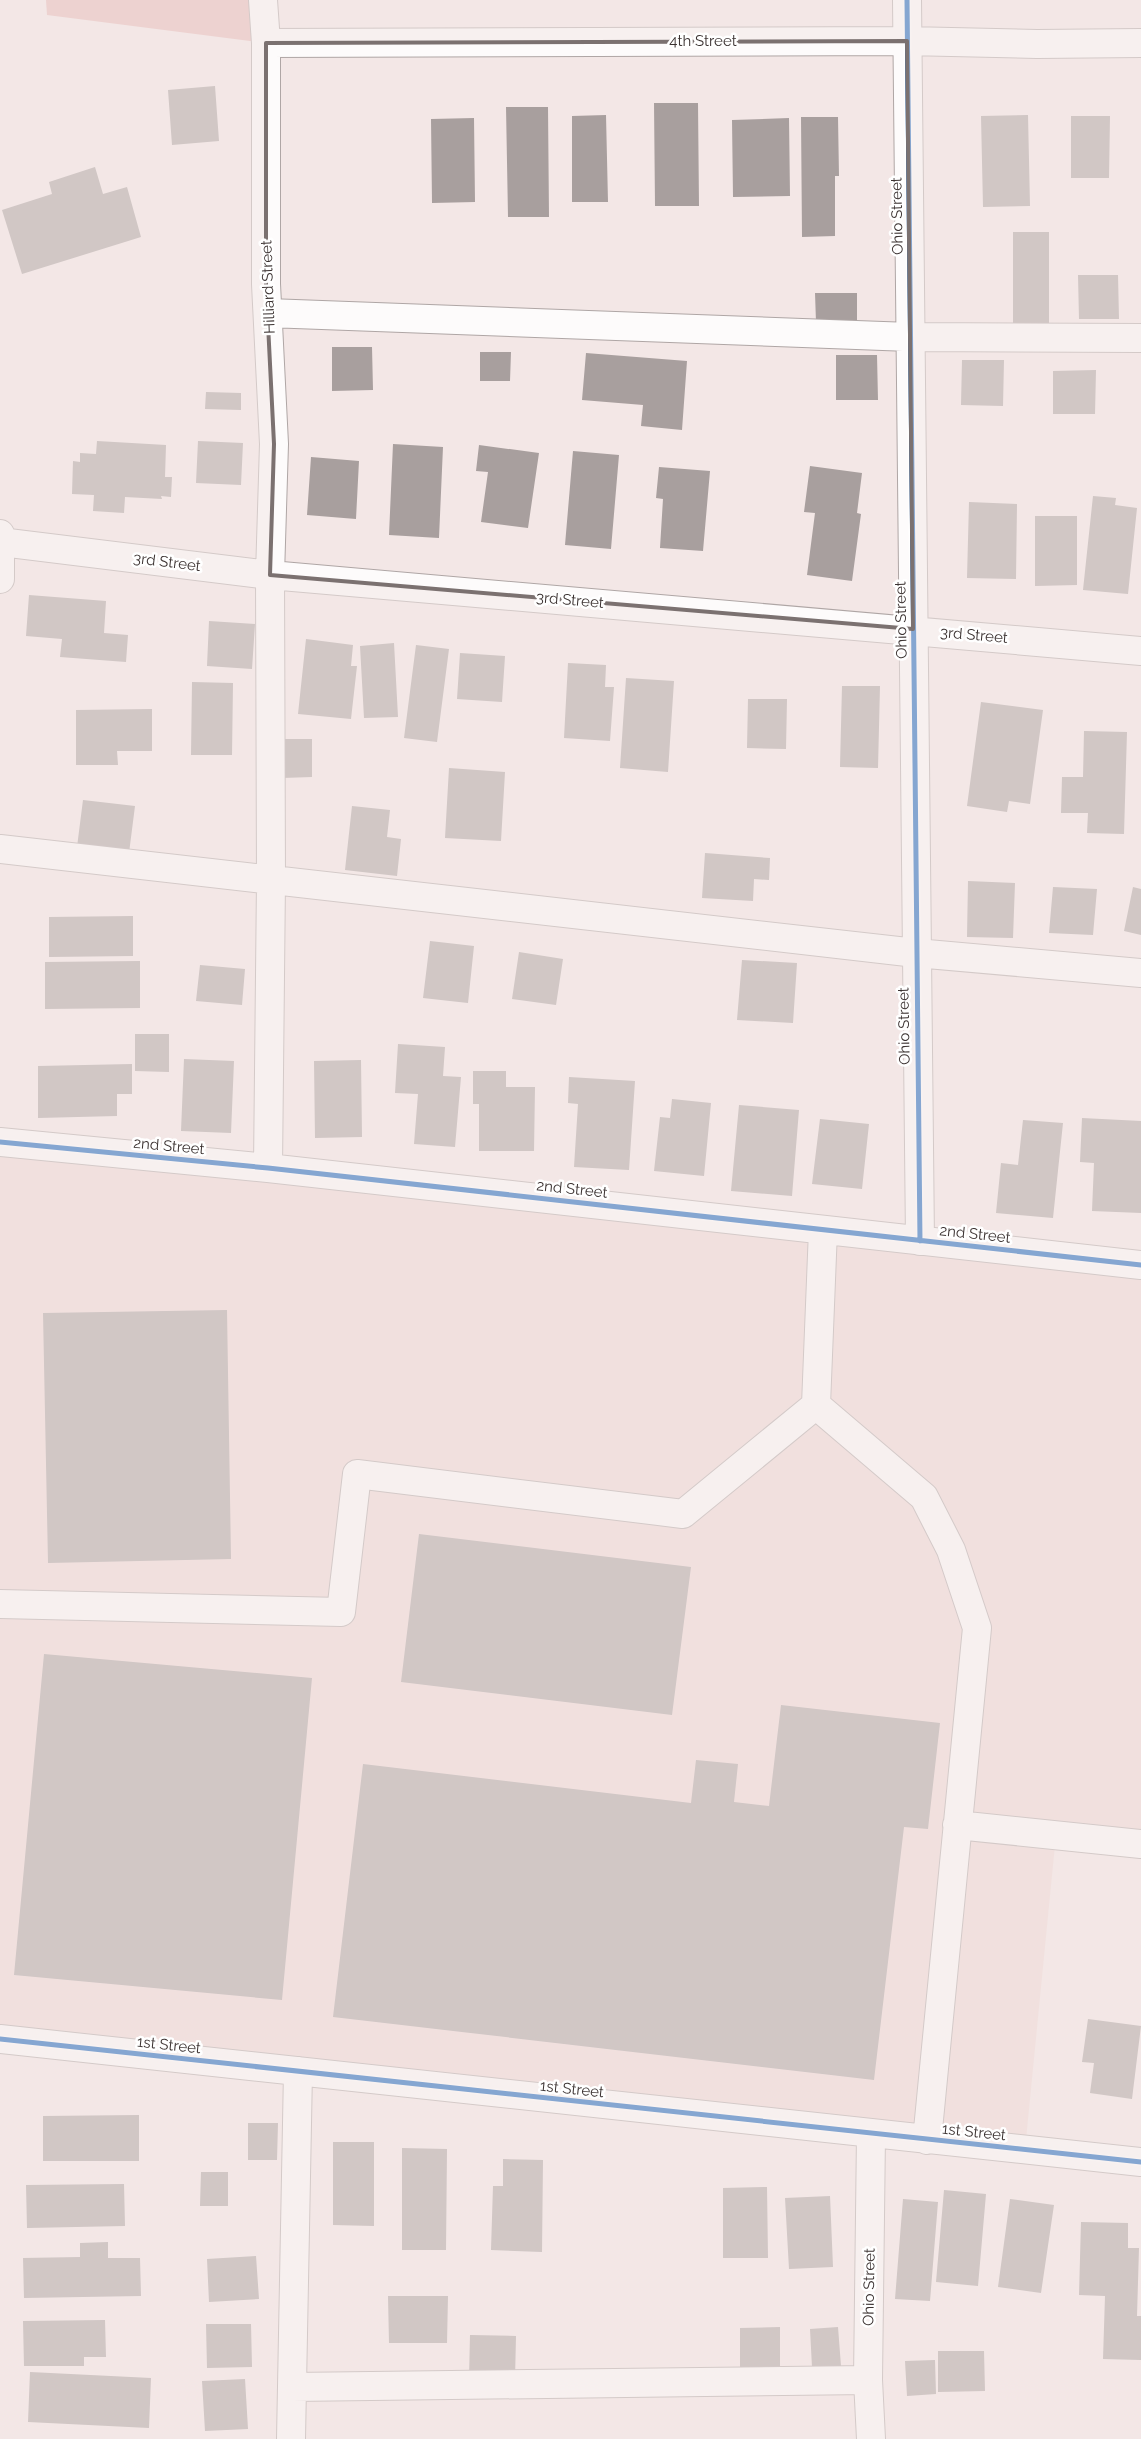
<svg xmlns="http://www.w3.org/2000/svg" width="1141" height="2439" font-family="Raleway,sans-serif">
	<style>
		.built { fill: #efd8d6 }
		.forest { fill: #e7b8b6 }
		.building { fill: #a89f9e }
		.lines { fill: none; stroke-linecap: round; stroke-linejoin: round }
		.minor-casing { stroke: #afa6a5; stroke-width: 30 }
		.minor { stroke: #fdfbfb; stroke-width: 28 }
		.cycleway-casing { stroke: #fff; stroke-width: 8 }
		.cycleway { stroke: #0057b8; stroke-width: 5 }
		.marked { fill: none; stroke: #7b7170; stroke-width: 4; stroke-linejoin: round }
		.labels { text-anchor: middle; dominant-baseline: central; stroke-width: 5; stroke-linejoin: round; paint-order: stroke }
		.street-label { font-size: 15px; fill: #3b3231; stroke: #fff }
	</style>
	<rect width="100%" height="100%" fill="#f3e7e6"/>
	<path class="built" d="M0,1142L1141,1265V1844L1056,1835L1025,2150L0,2039Z"/>
	<path class="forest" d="M46,0H263L266,43L47,15Z"/>
	<path class="building" d="M215,86L219,141L172,145L168,90Z
		M654,103H698L699,206H655Z
		M506,107H548L549,217H508Z
		M606,115L608,202H572V116Z
		M1028,115L1030,206L983,207L981,116Z
		M1071,116H1110L1109,178H1071Z
		M801,117H838L839,176H835V236L802,237Z
		M474,118L475,202L432,203L431,119Z
		M789,118L790,196L733,197L732,120Z
		M95,167L103,194L127,187L141,237L22,274L2,210L52,194L49,182Z
		M1013,232H1049V326L1013,327Z
		M1078,275H1118L1119,319H1079Z
		M815,293H857V322H816Z
		M332,347H372L373,390L332,391Z
		M480,352H511L510,381H480Z
		M586,353L687,361L682,430L641,426L643,405L582,400Z
		M836,355H877L878,400H836Z
		M962,360H1004L1003,406L961,405Z
		M1096,370L1095,414H1053V371Z
		M206,392L241,393V410L205,409Z
		M97,441L166,445L165,477H172L171,497L161,496L162,499L125,497L124,513L93,511L94,495L72,494L73,461L80,462V453L96,454Z
		M198,441L243,443L241,485L196,483Z
		M393,444L443,447L439,538L389,535Z
		M479,445L539,453L528,528L481,522L488,472L476,471Z
		M573,451L619,455L611,549L565,545Z
		M311,457L359,461L356,519L307,515Z
		M810,466L862,473L857,513L861,514L852,581L807,575L815,513L804,512Z
		M659,467L710,471L703,551L660,548L663,499L656,498Z
		M1093,496L1116,498L1115,505L1137,508L1128,594L1083,590Z
		M969,502L1017,504L1016,579L967,578Z
		M1035,516H1077V585L1035,586Z
		M29,595L106,601L104,633L128,635L126,662L60,657L62,639L26,636Z
		M209,621L255,624L252,669L207,666Z
		M306,639L353,645L351,666H357L351,719L298,714Z
		M394,643L398,717L364,718L360,646Z
		M416,645L449,649L437,742L404,738Z
		M460,653L505,656L502,702L457,699Z
		M568,663L606,665L605,687H614L610,741L564,738Z
		M626,678L674,681L668,772L620,768Z
		M192,682L233,683L232,755H191Z
		M842,686H880L878,768L840,767Z
		M748,699H787L786,749L747,748Z
		M981,702L1043,710L1030,804L1009,801L1007,812L967,806Z
		M152,709V751H117L118,765H76V710Z
		M1084,731L1127,732L1124,834L1087,833L1088,813H1061L1062,777H1083Z
		M282,739H312V777L282,778Z
		M449,768L505,772L501,841L445,838Z
		M83,800L135,806L129,853L77,847Z
		M352,806L390,810L387,837L401,839L397,876L345,870Z
		M705,853L770,858L769,880L754,879L753,901L702,898Z
		M968,881L1015,883L1013,938L967,937Z
		M1053,887L1097,889L1093,935L1049,933Z
		M1133,887L1141,889V935L1124,931Z
		M133,916V956L49,957V917Z
		M430,941L474,946L468,1003L423,998Z
		M519,952L563,959L556,1005L512,999Z
		M742,960L797,963L793,1023L737,1020Z
		M140,961V1008L45,1009V962Z
		M200,965L245,969L242,1005L196,1001Z
		M135,1034H169V1072L135,1071Z
		M398,1044L445,1047L443,1076L461,1077L455,1147L414,1144L418,1094L395,1093Z
		M184,1059L234,1061L231,1133L181,1131Z
		M361,1060L362,1137L315,1138L314,1061Z
		M132,1064V1094H117V1116L38,1118V1066Z
		M473,1071H506V1087H535L534,1151H479V1104H473Z
		M569,1077L635,1081L629,1170L574,1167L578,1104L568,1103Z
		M672,1099L711,1103L704,1176L654,1171L660,1117L670,1118Z
		M739,1105L799,1110L792,1196L731,1191Z
		M1082,1118L1141,1121V1213L1092,1211L1094,1163L1080,1162Z
		M820,1119L869,1124L862,1189L812,1184Z
		M1023,1120L1063,1123L1053,1218L996,1213L1001,1163L1018,1165Z
		M227,1310L231,1559L48,1563L43,1313Z
		M419,1534L691,1567L672,1715L401,1682Z
		M44,1654L312,1678L282,2000L14,1975Z
		M781,1705L940,1723L928,1829L904,1827L874,2080L333,2017L363,1764L691,1803L696,1760L738,1764L734,1802L769,1806Z
		M1088,2019L1141,2026L1132,2099L1090,2093L1094,2063L1082,2062Z
		M139,2115V2161H43V2116Z
		M248,2123H278L277,2160H248Z
		M333,2142H374V2226L333,2225Z
		M402,2148L447,2149L446,2250H402Z
		M503,2159L543,2160L542,2252L491,2250L493,2186H503Z
		M201,2172H228V2206H200Z
		M124,2184L125,2226L27,2228L26,2185Z
		M767,2187L768,2258H723V2188Z
		M944,2190L986,2194L978,2286L936,2282Z
		M830,2196L833,2267L789,2269L785,2198Z
		M903,2199L938,2202L930,2301L895,2299Z
		M1010,2199L1054,2205L1041,2293L998,2287Z
		M1081,2222L1128,2223V2248H1139L1137,2316H1141V2360L1103,2359L1105,2296L1079,2295Z
		M108,2242V2258H140L141,2296L24,2298L23,2258L80,2257V2243Z
		M256,2256L259,2299L209,2302L207,2259Z
		M388,2296H448L447,2343H389Z
		M105,2320L106,2357H84V2366H24L23,2321Z
		M206,2324H251L252,2367L207,2368Z
		M780,2327V2370H740V2328Z
		M838,2327L841,2366L812,2367L810,2329Z
		M470,2335L516,2336L515,2379H469Z
		M938,2351H984L985,2391L938,2392Z
		M935,2360L936,2394L907,2396L905,2361Z
		M30,2372L151,2378L149,2428L28,2422Z
		M245,2379L248,2429L205,2431L202,2381Z"/>
	<g class="lines">
		<g class="minor-casing">
			<path id="minor" d="M263,0L266,43V284L274,444L270,575L271,880L268,1168
				M907,0L920,1241
				M266,43L907,41L1037,44L1141,43
				M268,313L910,337L1141,338
				M0,534V579
				M0,542L270,575L1141,651
				M0,849L916,953L1141,973
				M0,1142L268,1168L1141,1265
				M823,1230L816,1405L924,1497L951,1550L977,1628L927,2140
				M0,1604L341,1612L357,1474L683,1514L816,1405
				M957,1825L1141,1844
				M0,2039L1141,2162
				M292,2387L868,2380
				M291,2439L298,2071
				M871,2439L868,2380L871,2134"/>
		</g>
		<use href="#minor" class="minor"/>
		<g class="cycleway-casing">
			<path id="cycleway" d="M907,0L920,1241
				M0,1142L268,1168L1141,1265
				M0,2039L1141,2162"/>
		</g>
		<use href="#cycleway" class="cycleway"/>
	</g>
	<path d="M0 0H1141V2439H0ZM907,41L913,629L270,575L274,444L266,284V43Z" fill="#f3e7e6" fill-opacity=".55" fill-rule="evenodd"/>
	<path class="marked" d="M907,41L913,629L270,575L274,444L266,284V43Z"/>
	<g class="labels">
		<g class="street-label">
			<text x="703" y="41">4th Street</text>
			<text transform="translate(897 216) rotate(-91)">Ohio Street</text>
			<text transform="translate(268 287) rotate(-92)">Hilliard Street</text>
			<text transform="translate(167 562) rotate(7)">3rd Street</text>
			<text transform="translate(570 600) rotate(5)">3rd Street</text>
			<text transform="translate(901 620) rotate(-91)">Ohio Street</text>
			<text transform="translate(974 635) rotate(5)">3rd Street</text>
			<text transform="translate(904 1026) rotate(-91)">Ohio Street</text>
			<text transform="translate(169 1146) rotate(5)">2nd Street</text>
			<text transform="translate(572 1189) rotate(6)">2nd Street</text>
			<text transform="translate(975 1234) rotate(6)">2nd Street</text>
			<text transform="translate(169 2045) rotate(6)">1st Street</text>
			<text transform="translate(572 2089) rotate(6)">1st Street</text>
			<text transform="translate(974 2132) rotate(6)">1st Street</text>
			<text transform="translate(869 2287) rotate(-89)">Ohio Street</text>
		</g>
	</g>
</svg>
